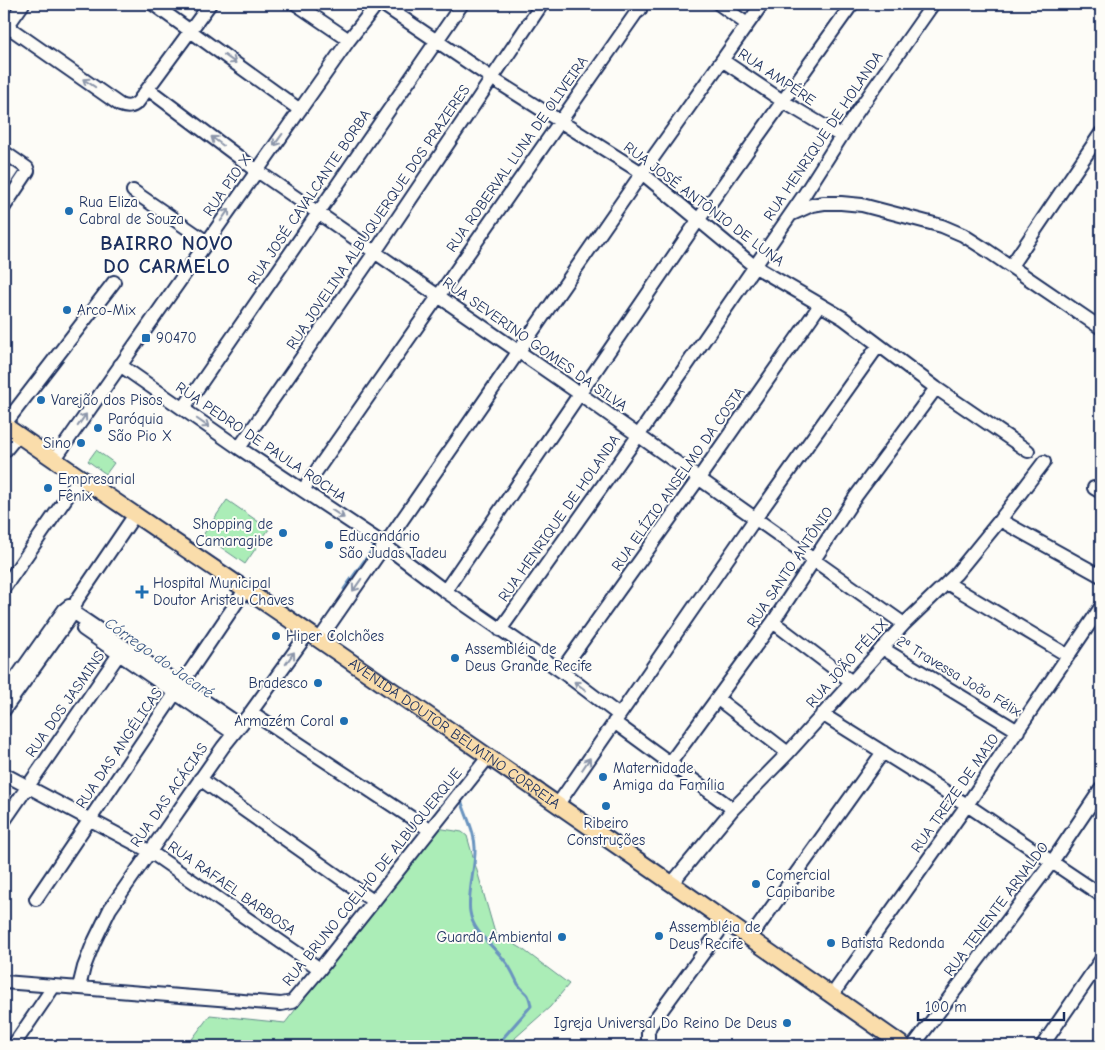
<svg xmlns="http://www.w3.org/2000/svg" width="1105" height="1050" font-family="'Comic Neue',sans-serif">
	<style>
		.green { fill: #abedb7; stroke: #638e8a }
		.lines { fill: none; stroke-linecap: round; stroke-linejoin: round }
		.stream { stroke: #6a94bf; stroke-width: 3 }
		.minor-casing { stroke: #1b2f5e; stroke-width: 16 }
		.major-casing { stroke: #1b2f5e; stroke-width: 19 }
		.minor { stroke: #fdfcf7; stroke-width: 12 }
		.major { stroke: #faddab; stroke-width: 15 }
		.oneway { stroke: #8c96aa }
		.poi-dot { fill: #1f6fb2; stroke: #fdfcf7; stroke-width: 2 }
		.labels { text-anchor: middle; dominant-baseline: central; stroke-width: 4; stroke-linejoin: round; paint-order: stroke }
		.street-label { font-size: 15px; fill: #1b2f5e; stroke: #fdfcf7 }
		.poi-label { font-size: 15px; fill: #1b2f5e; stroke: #fdfcf7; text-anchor: start }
		.water-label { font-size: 16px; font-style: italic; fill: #3c5986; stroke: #fdfcf7 }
		.district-label { font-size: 20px; font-weight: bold; letter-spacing: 1px; fill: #1b2f5e; stroke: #fdfcf7 }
	</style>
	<rect width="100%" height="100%" fill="#fdfcf7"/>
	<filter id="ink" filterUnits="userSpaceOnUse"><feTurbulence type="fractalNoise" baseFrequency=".02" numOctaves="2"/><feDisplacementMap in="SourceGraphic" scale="10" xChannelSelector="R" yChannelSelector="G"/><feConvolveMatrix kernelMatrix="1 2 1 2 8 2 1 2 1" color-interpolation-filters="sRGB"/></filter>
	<g filter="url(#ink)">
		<path class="green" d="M96,450L114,463L106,474L88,461Z
			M227,500L269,529L245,564L203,535Z
			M437,828L462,832L467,836L495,933L521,948L569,984L550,1007L515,1038L517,1046H187L210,1015L285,1023Z"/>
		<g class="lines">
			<path class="stream" d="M344,589L374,547
				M462,803C467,818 476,835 475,851C475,868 467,896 470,912C473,933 493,945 505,961C511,968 514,976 518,984C525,995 528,989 531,1006L496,1046"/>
			<g class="minor-casing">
				<path id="minor" d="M153,4L300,110
					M296,4L349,40
					M382,4L493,79L642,173L754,266L843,318L936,388L1028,451
					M719,4L747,24
					M4,24L120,105C128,108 132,107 138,102L210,4
					M4,31L23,4
					M722,60L784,102L841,136
					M148,89L256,170L580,394L904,624
					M4,152L27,168L28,171L4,207
					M133,191L207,242
					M792,214L812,205L824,203H841L862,205L942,226L963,235L988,251L1101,328
					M1011,266L1101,133
					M120,365L239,448L379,541L445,591L561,671L619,715
					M183,409L462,4
					M4,425L114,282
					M239,448L375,252L542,4
					M4,452L18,435
					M54,460L349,40L377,4
					M1094,488L1101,492
					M303,490L636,13L640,10
					M1000,520L1101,576
					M947,583L1067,655
					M4,588L80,478
					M445,591L699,219L852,4
					M64,610L73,612L240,725
					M773,622L852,682
					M83,629L233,733
					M500,630L638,436L804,195L853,118L933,4
					M319,640L642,173L762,4
					M882,648L1018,731
					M561,671L699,478L820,305
					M4,695L64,610L69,606
					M718,699L788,753
					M4,710L69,619L73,612L77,600L134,516
					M251,712L430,830
					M822,714L967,805L1101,895
					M614,722L733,809
					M670,763L773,622L856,496L936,388
					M4,774L149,851L320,969
					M200,779L373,901
					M558,804L755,519L878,346
					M4,821L119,654
					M672,883L733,809L788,753L904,624L956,574L1000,520L1044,462
					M36,899L245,590
					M750,938L883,752
					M4,982L281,1004L292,1002L320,969L489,756
					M79,987L84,967L93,944L110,909L223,747L251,712L308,633
					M832,995L967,805L1101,607
					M13,1046L54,986
					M648,1046V1032L650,1026L726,922
					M913,1046L1052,862L1101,789
					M1042,1046L1101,960"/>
			</g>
			<g class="major-casing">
				<g id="major">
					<path id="s1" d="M4,425C112,500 222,573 331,648C522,780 714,912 904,1046"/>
				</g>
			</g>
			<use href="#minor" class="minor"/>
			<use href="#major" class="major"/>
		</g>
		<defs><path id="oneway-shaft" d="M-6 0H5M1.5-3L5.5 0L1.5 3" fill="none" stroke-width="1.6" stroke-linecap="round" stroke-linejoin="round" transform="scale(1.25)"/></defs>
		<g class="oneway">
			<use href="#oneway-shaft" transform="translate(230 59) rotate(36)"/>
			<use href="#oneway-shaft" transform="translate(89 83) rotate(-146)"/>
			<use href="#oneway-shaft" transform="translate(278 140) rotate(126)"/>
			<use href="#oneway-shaft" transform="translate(217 141) rotate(-143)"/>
			<use href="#oneway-shaft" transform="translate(225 215) rotate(-55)"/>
			<use href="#oneway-shaft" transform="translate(82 420) rotate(-55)"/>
			<use href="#oneway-shaft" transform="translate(203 423) rotate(35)"/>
			<use href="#oneway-shaft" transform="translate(338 514) rotate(34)"/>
			<use href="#oneway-shaft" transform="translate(357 585) rotate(125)"/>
			<use href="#oneway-shaft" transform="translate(290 658) rotate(-55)"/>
			<use href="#oneway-shaft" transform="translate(580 686) rotate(-143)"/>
			<use href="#oneway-shaft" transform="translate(586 764) rotate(-56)"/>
		</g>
	</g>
	<g class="poi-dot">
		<circle cx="69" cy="211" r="5"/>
		<circle cx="67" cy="310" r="5"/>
		<rect x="141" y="333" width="10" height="10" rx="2.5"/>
		<circle cx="41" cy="400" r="5"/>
		<circle cx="98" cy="428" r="5"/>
		<circle cx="81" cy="443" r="5"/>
		<circle cx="48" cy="488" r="5"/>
		<circle cx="283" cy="533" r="5"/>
		<circle cx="329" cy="545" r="5"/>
		<path d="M139.5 584.5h5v5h5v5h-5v5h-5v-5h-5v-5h5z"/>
		<circle cx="276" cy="636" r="5"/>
		<circle cx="455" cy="658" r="5"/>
		<circle cx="318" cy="683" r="5"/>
		<circle cx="344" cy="721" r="5"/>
		<circle cx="603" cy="777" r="5"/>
		<circle cx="606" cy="806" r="5"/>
		<circle cx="756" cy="884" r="5"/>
		<circle cx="659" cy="936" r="5"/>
		<circle cx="562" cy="937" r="5"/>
		<circle cx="831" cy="943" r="5"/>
		<circle cx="787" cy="1023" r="5"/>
	</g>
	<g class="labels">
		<g class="street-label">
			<text transform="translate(777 77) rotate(34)">RUA AMPÉRE</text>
			<text transform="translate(823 136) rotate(-56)">RUA HENRIQUE DE HOLANDA</text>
			<text transform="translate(517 154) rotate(-55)">RUA ROBERVAL LUNA DE OLIVEIRA</text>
			<text transform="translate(227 185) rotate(-55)">RUA PIO X</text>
			<text transform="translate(309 197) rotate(-56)">RUA JOSÉ CAVALCANTE BORBA</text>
			<text transform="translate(704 204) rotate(37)">RUA JOSÉ ANTÔNIO DE LUNA</text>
			<text transform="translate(378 217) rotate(-56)">RUA JOVELINA ALBUQUERQUE DOS PRAZERES</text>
			<text transform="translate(535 344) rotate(35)">RUA SEVERINO GOMES DA SILVA</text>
			<text transform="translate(261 442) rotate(34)">RUA PEDRO DE PAULA ROCHA</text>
			<text transform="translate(678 479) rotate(-55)">RUA ELÍZIO ANSELMO DA COSTA</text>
			<text transform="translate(559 518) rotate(-55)">RUA HENRIQUE DE HOLANDA</text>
			<text transform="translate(790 567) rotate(-56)">RUA SANTO ANTÔNIO</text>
			<text transform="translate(847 663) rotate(-48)">RUA JOÃO FÉLIX</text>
			<text transform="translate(959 676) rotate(31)">2ª Travessa João Félix</text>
			<text transform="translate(65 704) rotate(-55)">RUA DOS JASMINS</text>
			<text stroke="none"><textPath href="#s1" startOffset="546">AVENIDA DOUTOR BELMINO CORREIA</textPath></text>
			<text transform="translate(119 748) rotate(-56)">RUA DAS ANGÉLICAS</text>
			<text transform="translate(955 793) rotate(-55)">RUA TREZE DE MAIO</text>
			<text transform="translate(169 795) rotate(-55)">RUA DAS ACÁCIAS</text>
			<text transform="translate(372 877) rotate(-51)">RUA BRUNO COELHO DE ALBUQUERQUE</text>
			<text transform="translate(232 888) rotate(35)">RUA RAFAEL BARBOSA</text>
			<text transform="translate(996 909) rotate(-53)">RUA TENENTE ARNALDO</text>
		</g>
		<g class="poi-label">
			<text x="79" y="202">Rua Eliza<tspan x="79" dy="17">Cabral de Souza</tspan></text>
			<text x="77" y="310">Arco-Mix</text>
			<text x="156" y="338">90470</text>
			<text x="51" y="400">Varejão dos Pisos</text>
			<text x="108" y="419">Paróquia<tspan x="108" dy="17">São Pio X</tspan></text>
			<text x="71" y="443" text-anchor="end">Sino</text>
			<text x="58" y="479">Empresarial<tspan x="58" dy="17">Fênix</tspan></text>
			<text x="273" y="524" text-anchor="end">Shopping de<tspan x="273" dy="17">Camaragibe</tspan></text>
			<text x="339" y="536">Educandário<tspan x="339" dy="17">São Judas Tadeu</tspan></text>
			<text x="153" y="583">Hospital Municipal<tspan x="153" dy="17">Doutor Aristeu Chaves</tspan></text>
			<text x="286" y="636">Hiper Colchões</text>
			<text x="465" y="649">Assembléia de<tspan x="465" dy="17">Deus Grande Recife</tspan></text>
			<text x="308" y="683" text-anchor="end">Bradesco</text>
			<text x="334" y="721" text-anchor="end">Armazém Coral</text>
			<text x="613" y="768">Maternidade<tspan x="613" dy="17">Amiga da Família</tspan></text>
			<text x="606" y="823" text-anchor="middle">Ribeiro<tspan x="606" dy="17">Construções</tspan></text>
			<text x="766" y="875">Comercial<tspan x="766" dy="17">Capibaribe</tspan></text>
			<text x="669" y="927">Assembléia de<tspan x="669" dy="17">Deus Recife</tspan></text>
			<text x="552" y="937" text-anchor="end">Guarda Ambiental</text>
			<text x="841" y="943">Batista Redonda</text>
			<text x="777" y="1023" text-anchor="end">Igreja Universal Do Reino De Deus</text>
		</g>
		<g class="water-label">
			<text transform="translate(159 658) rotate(35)">Córrego do Jacaré</text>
		</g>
		<g class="district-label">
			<text x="167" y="243">BAIRRO NOVO<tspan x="167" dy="23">DO CARMELO</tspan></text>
		</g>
	</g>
	<rect width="1105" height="1050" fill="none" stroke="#fdfcf7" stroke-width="20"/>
	<rect x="10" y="10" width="1085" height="1030" fill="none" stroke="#1b2f5e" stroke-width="2" filter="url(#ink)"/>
	<path d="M918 1012v8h146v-8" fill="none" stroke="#1b2f5e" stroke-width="2.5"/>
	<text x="925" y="1012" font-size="15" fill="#1b2f5e" stroke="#fdfcf7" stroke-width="4" paint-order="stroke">100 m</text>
</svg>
